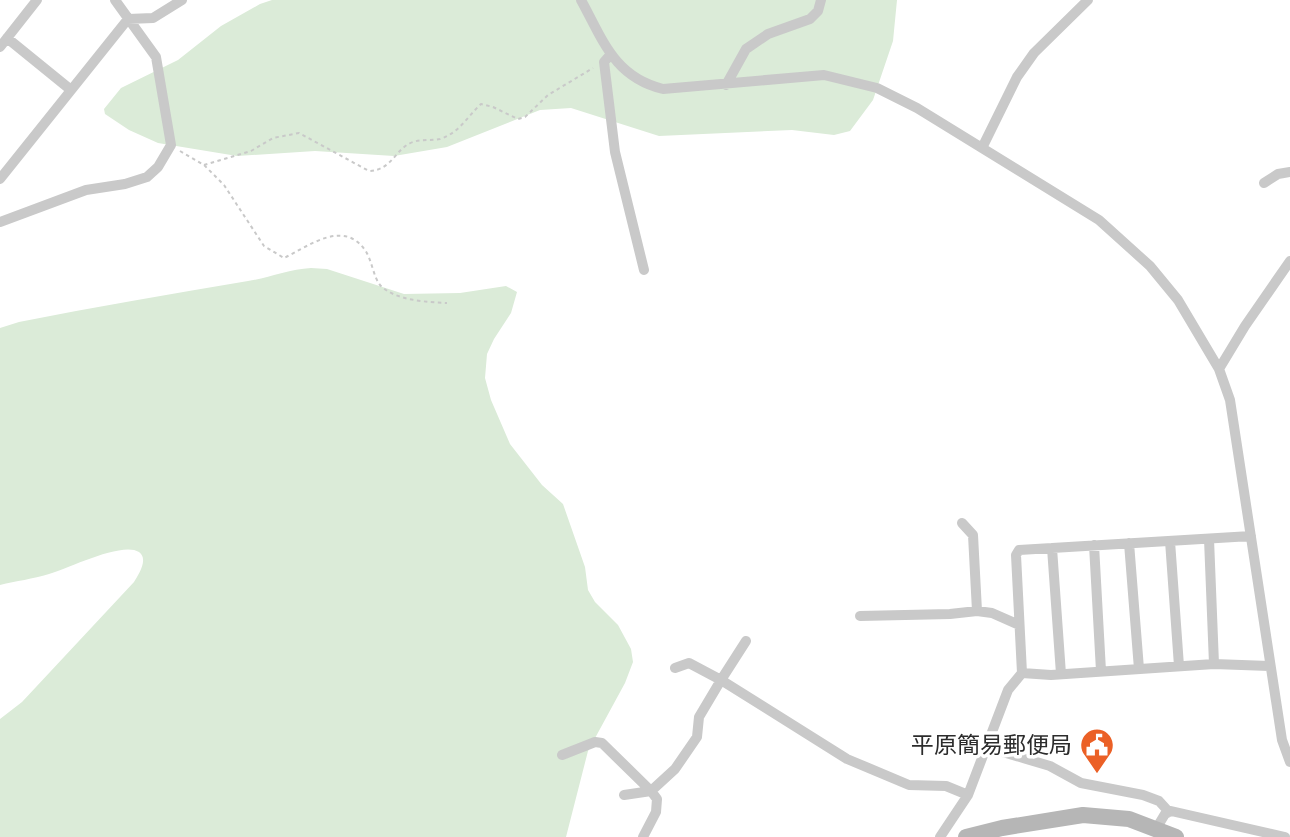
<svg xmlns="http://www.w3.org/2000/svg" width="1290" height="837" font-family="Karla,'Noto Sans JP',sans-serif">
	<style>
		.green { fill: #dbebd8 }
		.lines { fill: none; stroke-linecap: round; stroke-linejoin: round }
		.path { stroke: #c9c9c9; stroke-width: 2; stroke-dasharray: 3.5 3.5; stroke-linecap: butt }
		.street { stroke: #c9c9c9; stroke-width: 10 }
		.secondary { stroke: #b6b6b6; stroke-width: 16 }
		.labels { text-anchor: middle; dominant-baseline: central; stroke-width: 7; stroke-linejoin: round; paint-order: stroke }
		.poi-label { font-size: 23px; fill: #2c2c2c; stroke: #fff; text-anchor: end }
	</style>
	<rect width="100%" height="100%" fill="#fff"/>
	<path class="green" d="M272,0H897L893,41L873,100L850,131L834,135L792,130L659,136L571,108L540,110L447,147L394,156L315,151L237,156L158,143L129,130L105,114L104,109L121,88L178,60L221,26L260,4Z
		M311,268L327,269L404,294L460,293L506,286L517,292L511,313L494,339L487,354L485,378L491,400L510,444L542,485L563,504L585,567L588,590L595,602L618,625L631,649L633,662L625,683L588,751L566,837H0V719L22,702L134,582C138,575 149,559 139,552C122,541 67,569 49,574C33,579 16,581 0,585V328L19,322C95,307 171,294 248,281C269,278 289,269 311,268Z"/>
	<g class="lines">
		<path class="path" d="M180,151L204,165L224,185L264,246L284,258C309,246 343,219 365,250C372,260 373,276 380,285C395,301 428,302 447,303
			M204,165L251,151L273,138L299,133L369,171C393,170 395,148 413,142C421,139 431,141 440,139C459,133 467,117 481,104L493,107L518,119L525,117L548,95L593,68"/>
		<path class="street" d="M581,0C603,40 614,77 663,89L824,75L877,88L917,108L1099,220L1150,266L1178,300L1219,369L1230,400L1282,740L1290,762
			M7,38L71,90
			M0,47L37,0
			M611,54L604,62L615,152L644,270
			M726,85L746,49L768,34L810,19L818,11L821,0
			M982,148L1017,77L1034,53L1088,0
			M0,179L128,19L153,18L182,0
			M1264,183L1278,174L1290,172
			M0,222L86,190L125,184L147,177L158,167L171,145L156,57L115,0
			M1219,369L1245,326L1290,261
			M962,523L973,535L977,611
			M1209,539L1214,664
			M1170,541L1179,666
			M1129,543L1139,669
			M1094,545L1101,671
			M1052,548L1061,674
			M860,616L950,614L977,611L992,613L1019,625
			M746,641L721,680L847,759L909,785L946,786L968,795
			M1022,673L1051,675L1214,664L1269,666
			M986,747L1050,766L1081,783L1143,795L1159,801L1169,812
			M562,755L595,742L602,743L651,791L657,799L656,812L643,837
			M624,795L651,791L675,769L697,737L699,717L721,680L689,663L675,668
			M1156,829L1165,814L1171,811L1285,837
			M940,837L968,795L1008,690L1022,673L1016,555L1019,550L1251,536"/>
		<path class="secondary" d="M966,837L1002,828L1083,815L1129,819L1176,837"/>
	</g>
	<defs>
		<g id="civic-pin" transform="scale(1.75)"><path d="M0 17L-7.5 6A9.5 9.5 0 1 1 7.5 6Z" fill="#eb6026" stroke="#fff"/><path d="M-.6-6.5H3V-4.5H.6V-3L4-1V1h2V6H-6V1h2V-1L-.6-3ZM-1.2 2.5V6h2.4V2.5Z" fill="#fff"/></g>
	</defs>
	<g fill-rule="evenodd">
		<use href="#civic-pin" x="1097" y="745"/>
	</g>
	<g class="labels">
		<g class="poi-label">
			<text x="1072" y="745">平原簡易郵便局</text>
		</g>
	</g>
</svg>
